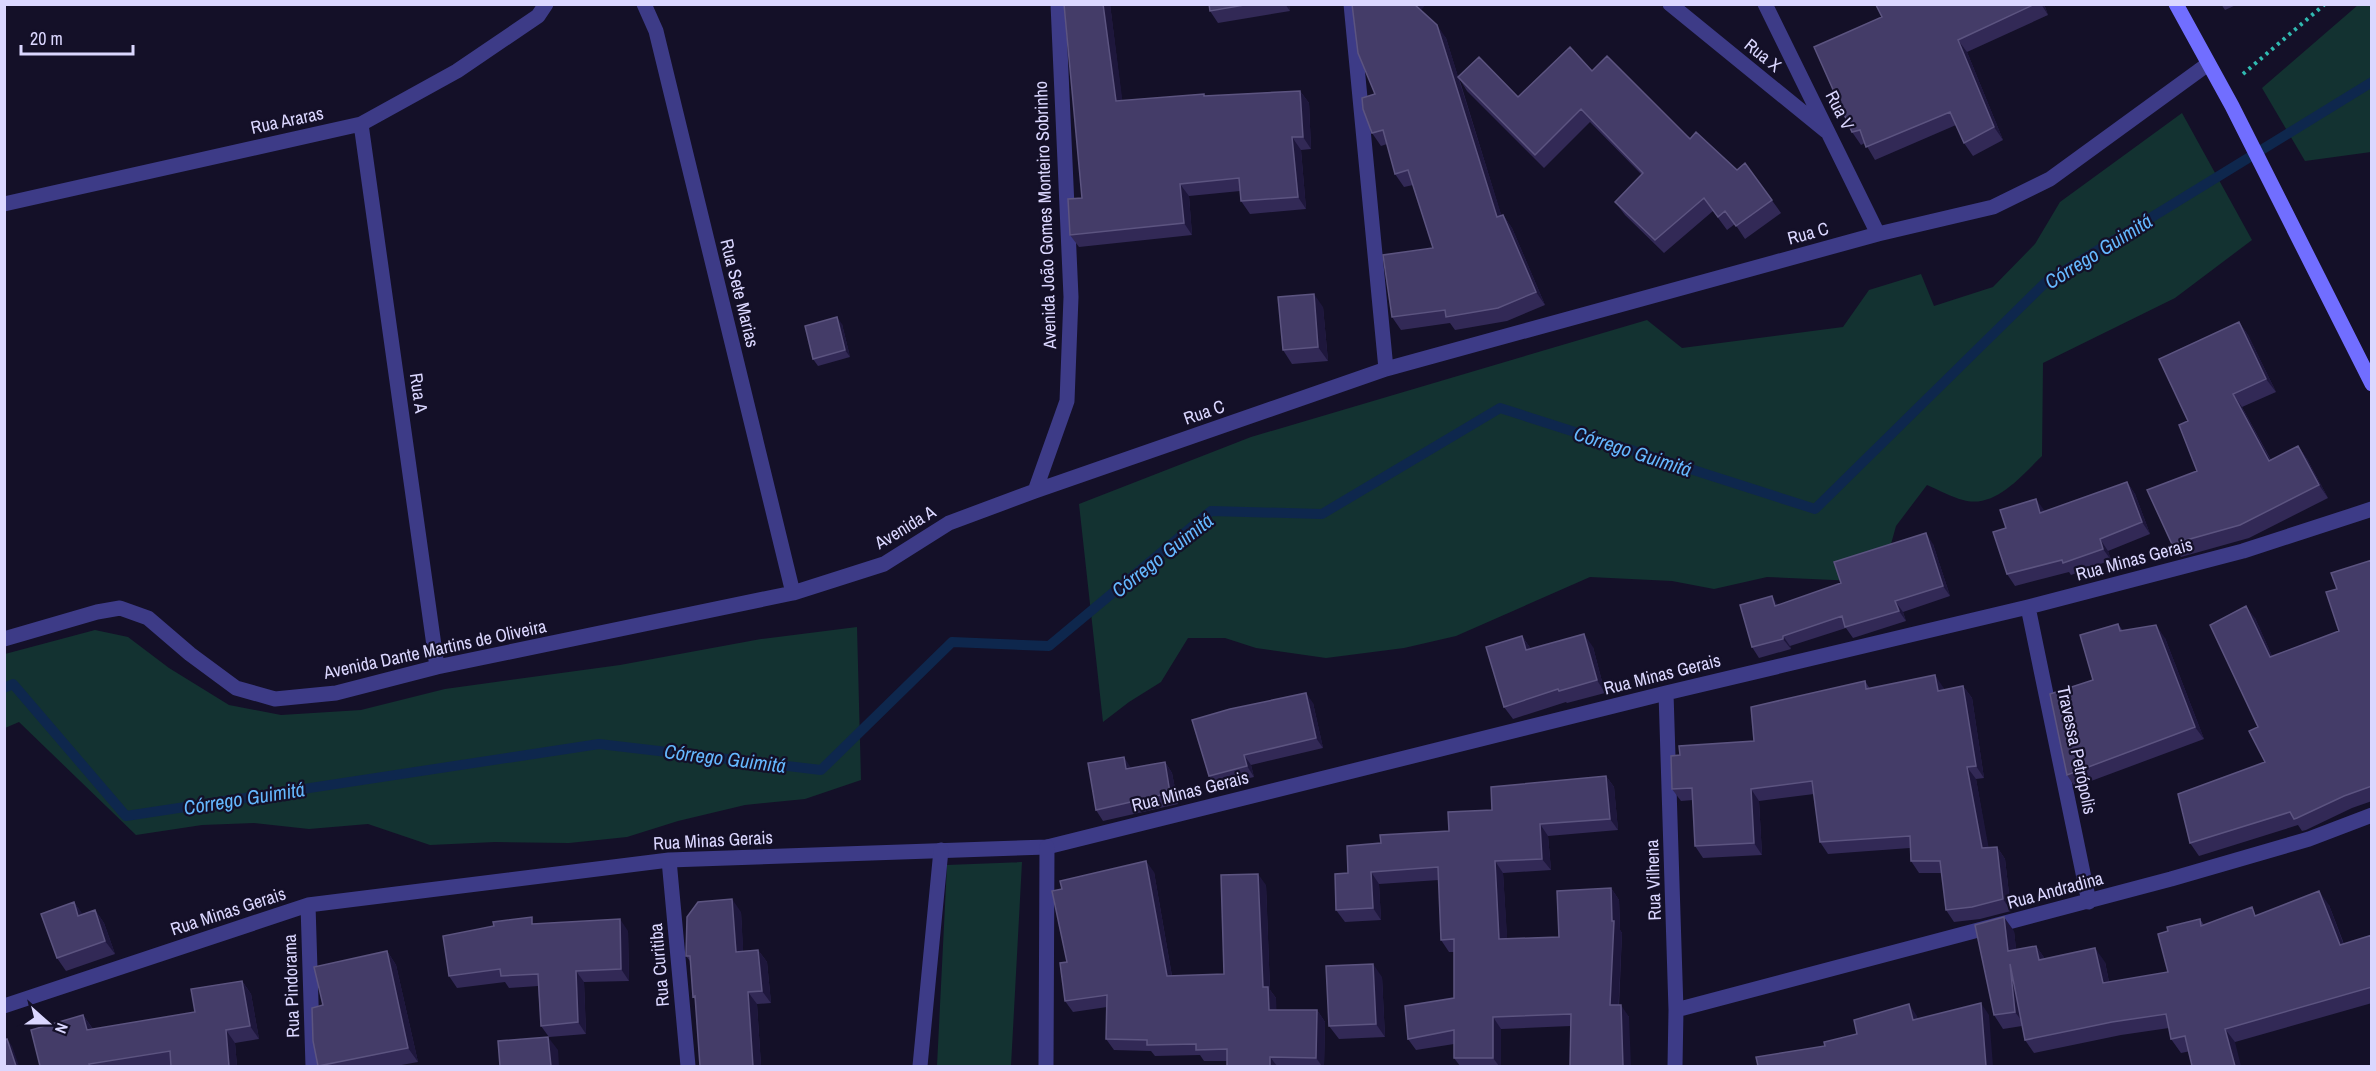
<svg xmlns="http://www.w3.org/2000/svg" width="2376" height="1071" font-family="'Archivo Narrow',sans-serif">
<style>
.green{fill:#133231}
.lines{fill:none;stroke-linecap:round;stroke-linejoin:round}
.stream{stroke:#0e274d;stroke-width:10}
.path{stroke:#30bab1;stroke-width:4;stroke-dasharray:3 4.5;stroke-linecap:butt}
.minor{stroke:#3d3b87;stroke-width:15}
.tertiary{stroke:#3d3b87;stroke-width:15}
.secondary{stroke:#716eff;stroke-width:15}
.wall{fill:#322956}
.shaded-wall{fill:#1e173c}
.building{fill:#443c68;stroke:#5c5480;stroke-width:1.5}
.labels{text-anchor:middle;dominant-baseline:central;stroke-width:4.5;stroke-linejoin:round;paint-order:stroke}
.street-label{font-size:18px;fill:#dbd7ff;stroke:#141028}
.water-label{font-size:20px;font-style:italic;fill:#65b8ff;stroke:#141028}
</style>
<rect width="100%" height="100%" fill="#141028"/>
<path class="green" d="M2358,5H2371V152L2305,161L2262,88Z
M2182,113L2252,240L2175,298L2043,363L2042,456C2021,476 1995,509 1963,500C1951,497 1939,490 1927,485L1896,526L1888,555L1856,581L1767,577L1714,589L1672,581L1590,577L1456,636L1404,648L1326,658L1256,648L1225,638H1188L1161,682L1129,702L1103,722L1079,504L1251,437L1647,320L1682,348L1843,327L1869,290L1921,274L1934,306L1993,287L2035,244L2060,202Z
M857,627L861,780L805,799L745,805L678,821L627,837L569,843L495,842L430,845L368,824L309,829L254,823L202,825L136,835L19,722L5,728V654L95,630L128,637L169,668L229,705L281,715L361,710L445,689L620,665L761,639Z
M1022,862L1011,1066H937L947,865Z"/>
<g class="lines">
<path class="stream" d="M4,688L13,684L126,816L599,744L821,770L952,642L1049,646L1211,511L1322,514L1500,408L1815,509L2046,282L2372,82"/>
<path class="path" d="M2243,74L2325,4"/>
<path class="minor" d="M644,4L656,31L793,593
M1351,4L1386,369
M1670,4L1826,131
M1765,4L1878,234
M361,124L437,667
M4,204L361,124L457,71L538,16L546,4
M1035,491L1067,401L1071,297L1058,4
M2028,607L2089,902
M4,639L97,612L120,608L148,618L190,654L236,688L275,699L336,693L437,667L793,593L884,564L949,523L1035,491L1386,369L1878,234L1993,207L2050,179L2208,64
M1666,693L1676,1010L1675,1066
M669,860L688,1066
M308,905L313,1066
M4,1006L308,905L669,860L1047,847L1666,693L2028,607L2243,551L2372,509
M1676,1010L2171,879L2309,839L2372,815"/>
<path class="tertiary" d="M920,1066L941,850
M1046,1066L1047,847"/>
<path class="secondary" d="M2176,4L2232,106L2372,384"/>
</g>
<path class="wall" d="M1064,4H1110L1122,101L1300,91L1309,103L1311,149L1301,150L1306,209L1250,214L1241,201L1240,191L1189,196L1192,235L1079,247L1070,235L1082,198Z
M1209,4H1289L1290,11L1218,23L1210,11Z
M1876,4H2044L2048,15L1967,52L2003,140L1973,156L1964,143L1956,125L1875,160L1865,143L1861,145L1852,132L1882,17Z
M2221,4H2238L2225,10Z
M1421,11L1446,38L1458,77L1518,97L1592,71L1737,170L1745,163L1781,213L1745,239L1735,224L1727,230L1713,211L1664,253L1625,215L1615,202L1642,175L1590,122L1544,168L1467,91L1459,78L1501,215H1503L1512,228L1545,305L1507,321L1455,330L1450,323L1401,330L1392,317L1433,248L1413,185L1404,187L1395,174L1387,144L1381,146L1372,133L1375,94Z
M1323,307L1328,361L1292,364L1283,350Z
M2239,322L2248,335L2276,392L2242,407L2271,460L2298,446L2307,459L2328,498L2249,538L2181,557L2172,544L2197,471L2188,421Z
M842,324L850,357L818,366L813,359Z
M2127,482L2135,494L2150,534L2108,551L2111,560L2071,575L2069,572L2015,586L2007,574L2006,528L2044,510L2045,512Z
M1933,544L1950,596L1903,612L1906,621L1853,638L1846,628L1790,646L1791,649L1759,658L1752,647L1778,605L1841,583Z
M2372,560V801L2352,808L2306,830L2302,831L2298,825L2199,856L2190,843L2265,762L2258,727L2255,618L2272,656L2339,631Z
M2118,624L2123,631L2165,638L2204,739L2075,787L2067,775L2093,680Z
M1522,636L1531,649L1593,647L1605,693L1567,703L1566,702L1513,719L1504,707Z
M1865,681L1870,689L1943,687L1944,690L1963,686L1972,698L1984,778L1976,779L1988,848L1997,847L2005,859L2011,911L1980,919L1954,922L1946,910L1942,873H1919L1911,861L1910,848L1828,854L1820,842L1814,794L1759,801L1762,855L1703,858L1695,846L1693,800L1681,801L1672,789L1680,755L1754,741Z
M1313,703L1323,748L1251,765L1254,777L1216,786L1209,776Z
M1165,762L1172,773L1178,804L1103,821L1096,810L1131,768Z
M1606,776L1614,787L1618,830L1548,836L1551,870L1503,873L1507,939L1559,937L1611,888L1619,900L1620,930L1622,933L1619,1005L1629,1017L1571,1026L1501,1029V1066H1460L1454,1058V1044L1416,1050L1408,1039L1454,998V952H1449L1441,940L1439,880L1379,884L1381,920L1345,922L1336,910L1348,873L1381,843L1449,831L1492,810Z
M1154,872L1172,976L1224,974L1266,885L1270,990L1276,998V1010H1317L1325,1022L1324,1066H1227V1061H1204L1200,1055L1155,1056L1151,1051L1114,1050L1106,1039L1107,1007L1073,1012L1065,1001L1067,962L1062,889Z
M74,902L82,914L95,910L104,923L115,954L66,971L57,958Z
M2329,905L2344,944L2372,935V1003L2235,1042L2181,1053L2171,1039L2169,1028L2121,1035L2034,1053L2025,1040L2022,1026L2003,1029L1994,1015L2014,931L2016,950L2036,946L2045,959L2105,962L2109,982L2168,972V931L2200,919L2204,925L2257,915Z
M741,912L743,951L758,950L767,962L771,1003L757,1004L761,1066H700L695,999L693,997L690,961L686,956Z
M537,924L628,931L629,981L584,982L586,1034L549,1037L541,1026L538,986L509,988L505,982L457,988L449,976Z
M387,951L396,965L418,1062L396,1066H318L323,1005Z
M1382,977L1385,1037L1339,1039L1329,1026Z
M242,981L251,994L259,1039L235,1043L237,1066H171V1065L164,1066H40L83,1015L93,1029L195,1012Z"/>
<path class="shaded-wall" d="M1103,4H1110L1124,113L1116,101Z
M1285,4H1289L1290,11Z
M1413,4H1426L1419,13Z
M2041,4H2044L2048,15Z
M1437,25L1446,38L1506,230L1497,217Z
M1958,40L1967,52L2003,140L1994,127Z
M1300,91L1309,103L1311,149L1303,137Z
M1292,137L1301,150L1306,209L1298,197Z
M1180,184L1189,196L1192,235L1184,223Z
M1503,215L1512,228L1545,305L1536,292Z
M1314,294L1323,307L1328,361L1318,347Z
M837,317L842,324L850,357L845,350Z
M2239,322L2248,335L2276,392L2266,379Z
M2233,394L2242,407L2278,474L2269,461Z
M2298,446L2307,459L2328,498L2319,485Z
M2127,482L2135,494L2150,534L2142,522Z
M2036,499L2044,510L2048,525L2040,513Z
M1926,533L1933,544L1950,596L1943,586Z
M2100,539L2108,551L2111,560L2103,549Z
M1772,596L1779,607L1775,606Z
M1895,601L1903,612L1906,621L1899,611Z
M2246,606L2255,618L2278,669L2270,657Z
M2156,625L2165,638L2204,739L2195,727Z
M1584,634L1593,647L1605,693L1597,680Z
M1522,636L1531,649L1526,650Z
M1783,636L1790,646L1791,649L1783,639Z
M1935,675L1943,687L1947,703L1938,691Z
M1963,686L1972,698L1984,778L1976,766Z
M1306,693L1313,703L1323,748L1316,738Z
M1244,755L1251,765L1254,777L1247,766Z
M1124,757L1131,768L1126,769Z
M1165,762L1172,773L1178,804L1170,793Z
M1967,767L1976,779L1991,860L1982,848Z
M1606,776L1614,787L1618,830L1610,819Z
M1751,789L1759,801L1762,855L1754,843Z
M1540,824L1548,836L1551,870L1542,859Z
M1997,847L2005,859L2011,911L2003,899Z
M1146,861L1154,872L1174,988L1167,976Z
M1495,861L1503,873L1508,951L1499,939Z
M1371,872L1379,884L1381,920L1373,908Z
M1258,874L1266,885L1270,990L1276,998L1277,1022L1269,1010L1263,987Z
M1611,888L1619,900L1620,930L1622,933L1618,1016L1610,1005L1612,921Z
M2319,891L2329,905L2349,959L2340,945Z
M732,899L741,912L744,965L736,952Z
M74,902L84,916H78Z
M95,910L104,923L115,954L105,941Z
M2004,917L2014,931L2018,965L2008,951Z
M620,919L628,931L629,981L621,969Z
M2036,946L2045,959L2039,960Z
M2095,948L2105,962L2112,997L2103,983Z
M758,950L767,962L771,1003L762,991Z
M387,951L396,965L418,1062L408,1048Z
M1373,964L1382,977L1385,1037L1376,1024Z
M2010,964L2025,1025L2015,1012Z
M576,971L584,982L586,1034L578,1022Z
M242,981L251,994L259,1039L250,1026Z
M748,992L757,1004L761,1066H753Z
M1981,1003L1989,1015L1993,1066H1986Z
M1909,1004L1917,1016L1921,1032L1913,1020Z
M1621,1005L1629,1017L1631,1066H1623Z
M1317,1010L1325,1022L1324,1066H1322L1316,1058Z
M83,1015L92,1028L96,1043L87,1030Z
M1493,1017L1501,1029V1066H1499L1493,1058Z
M2225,1029L2235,1042L2241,1066H2235Z
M226,1030L235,1043L237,1066H229Z
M548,1037L558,1050L559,1066H551Z
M7,1039L12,1046L19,1066H16Z
M1270,1057L1277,1066H1270Z"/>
<path class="building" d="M1064,4H1103L1116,101L1204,94V96L1300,91L1303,137H1292L1298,197L1241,201L1239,178L1180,184L1184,223L1070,235L1068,199L1082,198Z
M1209,4H1250L1210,11Z
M1352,4H1414L1437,25L1497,217L1503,215L1536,292L1498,308L1446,317L1445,310L1392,317L1383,255L1433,248L1408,170L1395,174L1383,130L1372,133L1363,109L1362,98L1375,94L1358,53Z
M2035,4L1958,40L1994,127L1964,143L1950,112L1866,147L1860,130L1852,132L1814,47L1882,17L1876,5V4Z
M1570,47L1592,71L1607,56L1690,139L1696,132L1737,170L1745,163L1772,200L1736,226L1725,211L1718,217L1704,198L1655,240L1615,202L1643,173L1581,109L1535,155L1458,77L1479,57L1518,97Z
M1314,294L1318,347L1283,350L1278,297Z
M837,317L845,350L813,359L805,326Z
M2239,322L2266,379L2233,394L2269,461L2298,446L2319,485L2240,525L2172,544L2147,490L2197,471L2179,425L2188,421L2159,359Z
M2127,482L2142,522L2100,539L2103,549L2063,563L2062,560L2007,574L1993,532L2006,528L2000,510L2036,499L2040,513Z
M1926,533L1943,586L1895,601L1899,611L1845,627L1842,616L1783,636V639L1752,647L1740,605L1772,596L1775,606L1841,583L1834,562Z
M2372,560V786L2344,796L2297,818L2294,819L2290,812L2190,843L2178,794L2265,762L2249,731L2258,727L2210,625L2246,606L2270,657L2339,631L2326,592L2337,589L2331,573Z
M2118,624L2120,631L2156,625L2195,727L2067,775L2050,694L2093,680L2080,635Z
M1584,634L1597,680L1559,691L1558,689L1504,707L1486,647L1522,636L1526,650Z
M1935,675L1938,691L1963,686L1976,766L1967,767L1982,848L1997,847L2003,899L1972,907L1946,910L1940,861H1911L1910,836L1820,842L1812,781L1751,789L1754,843L1695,846L1692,788L1672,789L1671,756L1680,755L1679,746L1754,741L1751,707L1865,681L1866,689Z
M1306,693L1316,738L1244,755L1247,766L1209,776L1192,720L1230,709Z
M1124,757L1126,769L1165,762L1170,793L1096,810L1088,763Z
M1606,776L1610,819L1540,824L1542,859L1495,861L1499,939L1559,937L1557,891L1611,888L1612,921H1614L1610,1005H1621L1623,1066H1570L1571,1014L1493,1017V1058H1454V1030L1408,1039L1405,1006L1454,998V939L1441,940L1438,867L1371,872L1373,908L1336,910L1335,874L1348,873L1347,846L1381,843L1380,835L1449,831L1448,812L1492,810L1491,787Z
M1146,861L1167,976L1224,974L1221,875L1258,874L1263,987H1268L1269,1010H1317L1316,1058L1270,1057V1066H1227V1049L1196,1050V1044L1147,1045V1040L1106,1039L1107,995L1065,1001L1060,963L1067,962L1052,891L1062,889L1060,881Z
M2319,891L2340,945L2372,935V987L2225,1029L2235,1066H2192L2185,1036L2171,1039L2166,1014L2112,1022L2025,1040L2010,964L2015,1012L1994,1015L1975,925L2004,917L2008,951L2036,946L2039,960L2095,948L2103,983L2168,972L2158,934L2168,931L2167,927L2200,919L2201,926L2252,907L2255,916Z
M732,899L736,952L758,950L762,991L748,992L753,1066H700L695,996L693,997L690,956H686L687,917L698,902Z
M74,902L78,916L95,910L105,941L57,958L41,914Z
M532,917V924L620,919L621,969L576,971L578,1022L541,1026L538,974L501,976L500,969L449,976L443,936L494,926L493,922Z
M387,951L408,1048L318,1066L313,1041L312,1008L323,1005L314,967Z
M1373,964L1376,1024L1329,1026L1326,966Z
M242,981L250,1026L226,1030L229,1066H171L170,1051L89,1064L90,1066H40L31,1030L83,1015L87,1030L195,1012L191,989Z
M1981,1003L1986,1066H1758L1756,1057L1825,1046L1824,1042L1857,1034L1854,1020L1909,1004L1913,1020Z
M548,1037L551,1066H500L498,1041Z
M7,1039L16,1066H4V1040Z"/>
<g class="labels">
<g class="street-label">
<text transform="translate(1763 55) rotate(39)">Rua X</text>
<text transform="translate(1840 110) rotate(63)">Rua V</text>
<text transform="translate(287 120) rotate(-12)">Rua Araras</text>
<text transform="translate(1045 215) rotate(-92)">Avenida João Gomes Monteiro Sobrinho</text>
<text transform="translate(1808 233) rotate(-15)">Rua C</text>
<text transform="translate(740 293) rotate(76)">Rua Sete Marias</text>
<text transform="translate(419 393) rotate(82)">Rua A</text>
<text transform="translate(1204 412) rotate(-19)">Rua C</text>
<text transform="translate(905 527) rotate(-31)">Avenida A</text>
<text transform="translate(2134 559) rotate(-15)">Rua Minas Gerais</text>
<text transform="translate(435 649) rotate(-12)">Avenida Dante Martins de Oliveira</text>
<text transform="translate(1662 674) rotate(-14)">Rua Minas Gerais</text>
<text transform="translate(2077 750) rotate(78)">Travessa Petrópolis</text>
<text transform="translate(1190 791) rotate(-14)">Rua Minas Gerais</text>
<text transform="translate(713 840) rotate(-3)">Rua Minas Gerais</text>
<text transform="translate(1653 880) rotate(-92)">Rua Vilhena</text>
<text transform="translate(2055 890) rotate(-15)">Rua Andradina</text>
<text transform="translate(228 911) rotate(-18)">Rua Minas Gerais</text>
<text transform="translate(659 965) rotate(-95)">Rua Curitiba</text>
<text transform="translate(291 986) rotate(-92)">Rua Pindorama</text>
</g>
<g class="water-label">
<text transform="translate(2098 251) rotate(-32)">Córrego Guimitá</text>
<text transform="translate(1633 451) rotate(18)">Córrego Guimitá</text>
<text transform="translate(1162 555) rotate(-38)">Córrego Guimitá</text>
<text transform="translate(725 758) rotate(7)">Córrego Guimitá</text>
<text transform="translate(244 798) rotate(-9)">Córrego Guimitá</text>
</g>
</g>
<rect width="2376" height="1071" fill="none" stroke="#dbd7ff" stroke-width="12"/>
<g transform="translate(48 1023) rotate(111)" stroke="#141028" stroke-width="4.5" paint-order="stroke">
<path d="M0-4.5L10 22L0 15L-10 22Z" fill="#dbd7ff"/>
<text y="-9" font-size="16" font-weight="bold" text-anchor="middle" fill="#dbd7ff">N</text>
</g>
<path d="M21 45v9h112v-9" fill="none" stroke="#dbd7ff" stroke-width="3"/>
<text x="30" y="45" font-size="18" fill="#dbd7ff" stroke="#141028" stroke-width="4.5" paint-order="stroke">20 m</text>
</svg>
